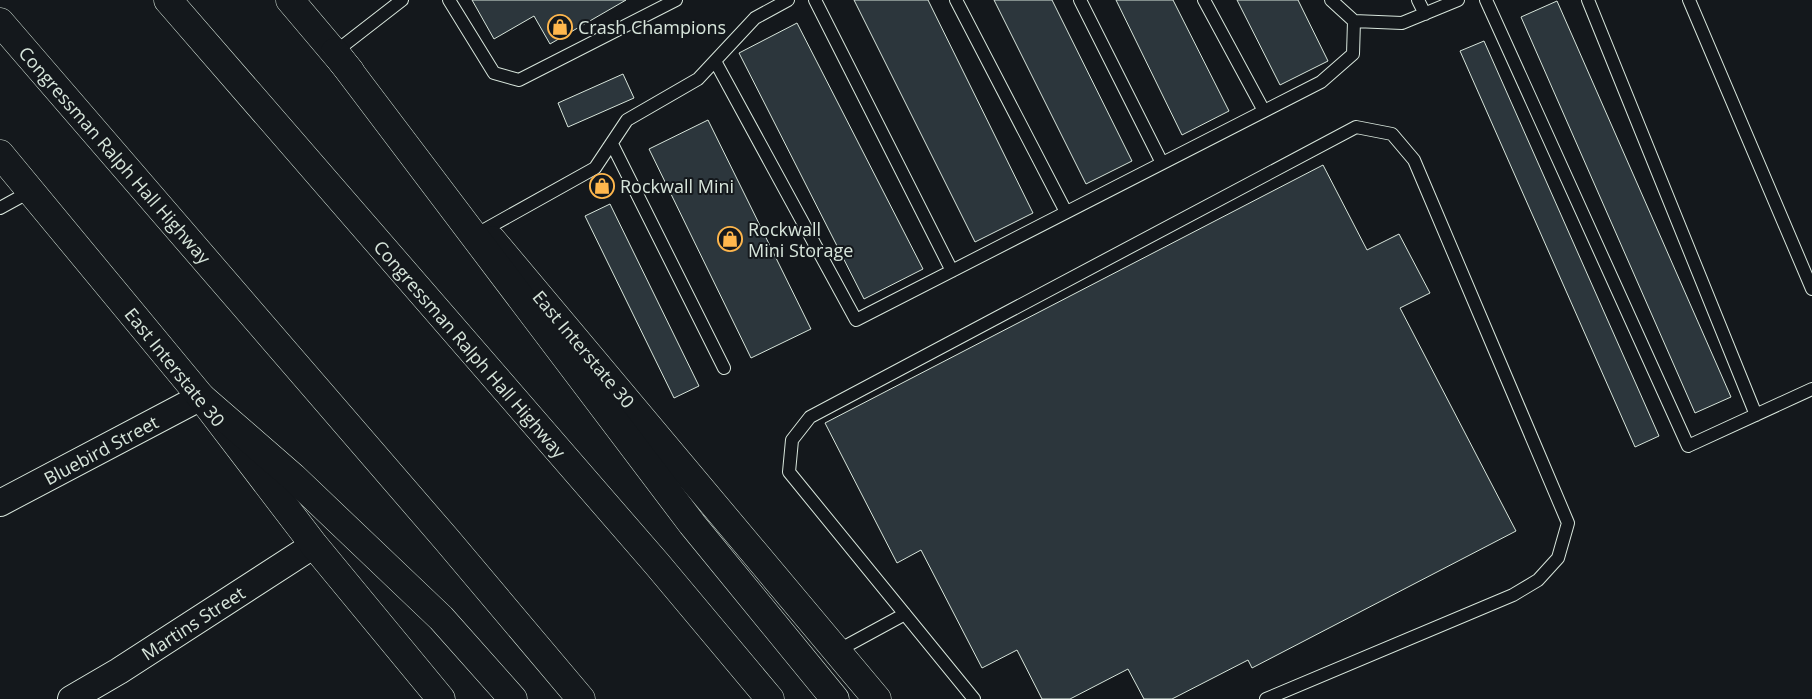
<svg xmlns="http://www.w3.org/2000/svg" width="1812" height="699" font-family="'Open Sans',sans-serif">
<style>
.building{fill:#2c363c;stroke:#d8e6dc}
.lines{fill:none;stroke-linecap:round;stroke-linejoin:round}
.lane-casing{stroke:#d8e6dc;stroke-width:14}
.street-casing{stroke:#d8e6dc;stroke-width:28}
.secondary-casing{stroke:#d8e6dc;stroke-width:29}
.highway-casing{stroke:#d8e6dc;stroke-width:29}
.lane{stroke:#14181c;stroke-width:12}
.street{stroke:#14181c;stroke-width:26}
.secondary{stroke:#14181c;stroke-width:28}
.highway{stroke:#14181c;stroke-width:28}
.labels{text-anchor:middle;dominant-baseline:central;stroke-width:4;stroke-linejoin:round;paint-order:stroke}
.poi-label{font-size:18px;fill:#d8e6dc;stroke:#14181c;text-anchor:start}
.street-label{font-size:18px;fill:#d8e6dc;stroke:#14181c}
</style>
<rect width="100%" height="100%" fill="#14181c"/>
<path class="building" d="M472,0H626L550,44L534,16L494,39Z
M854,0H928L1033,213L975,242Z
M994,0H1052L1132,161L1086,184Z
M1116,0H1173L1229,111L1182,135Z
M1237,0H1298L1328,61L1280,85Z
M1557,1L1731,397L1695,413L1521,17Z
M797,23L923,269L864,299L739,53Z
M1484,41L1659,436L1635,447L1460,51Z
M623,74L634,98L568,127L558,103Z
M708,120L811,329L751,358L649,149Z
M1323,165L1367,250L1399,234L1430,293L1400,308L1516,531L1252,668L1248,660L1172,699H1144L1128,669L1070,699H1042L1017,650L982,668L921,550L897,563L825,423Z
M610,204L699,386L674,398L585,216Z"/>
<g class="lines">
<defs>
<path id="lane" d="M449,0L494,73L519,80L676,0
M815,0L952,271
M956,0L1066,212
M1080,0L1162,163
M1204,0L1264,111
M1331,0L1354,21L1402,23L1458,0
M1418,0L1425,14
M1486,0L1688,446L1812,389
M1588,0L1756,415
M1689,0L1812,289
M335,52L402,0
M715,61L856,320L1321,82L1353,54L1354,21
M612,144L724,368
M0,208L31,191
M484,230L595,168L627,120L698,79L755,18L788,0
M837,651L905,614
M974,699L789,472L792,440L810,417L1356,127L1392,134L1414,160L1568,523L1558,558L1538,580L1513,595L1266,699"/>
<path id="street" d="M0,503L201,397
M71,699L119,671L314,545"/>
<path id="secondary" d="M290,0L350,71
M0,154L201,397L314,545L441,699
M492,240L877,699"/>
<path id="highway" d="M168,0L657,564L770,699
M0,22L447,540L581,699
M335,52L692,524L835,699
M201,397L293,477L441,618L513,699"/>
</defs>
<use href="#lane" class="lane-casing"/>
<use href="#street" class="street-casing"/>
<use href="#secondary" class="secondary-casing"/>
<use href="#highway" class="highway-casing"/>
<use href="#lane" class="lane"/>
<use href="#street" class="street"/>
<use href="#secondary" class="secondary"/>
<use href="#highway" class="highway"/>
</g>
<defs>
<symbol id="shop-ring" viewBox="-11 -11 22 22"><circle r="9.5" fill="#14181c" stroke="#ffb74d" stroke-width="1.5"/><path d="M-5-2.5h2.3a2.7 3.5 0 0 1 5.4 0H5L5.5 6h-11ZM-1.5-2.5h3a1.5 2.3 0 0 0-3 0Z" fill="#ffb74d"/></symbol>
</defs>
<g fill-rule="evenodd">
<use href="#shop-ring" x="546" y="13" width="28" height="28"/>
<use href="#shop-ring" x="588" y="172" width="28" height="28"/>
<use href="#shop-ring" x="716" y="225" width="28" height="28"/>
</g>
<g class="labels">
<g class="poi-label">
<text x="578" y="27">Crash Champions</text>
<text x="620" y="186">Rockwall Mini</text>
<text x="748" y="229">Rockwall<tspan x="748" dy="21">Mini Storage</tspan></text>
</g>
<g class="street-label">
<text transform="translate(115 155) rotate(49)">Congressman Ralph Hall Highway</text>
<text transform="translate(470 349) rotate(49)">Congressman Ralph Hall Highway</text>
<text transform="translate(584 349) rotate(50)">East Interstate 30</text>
<text transform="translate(175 367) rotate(51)">East Interstate 30</text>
<text transform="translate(101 450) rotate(-28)">Bluebird Street</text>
<text transform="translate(193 623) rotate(-33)">Martins Street</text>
</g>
</g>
</svg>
